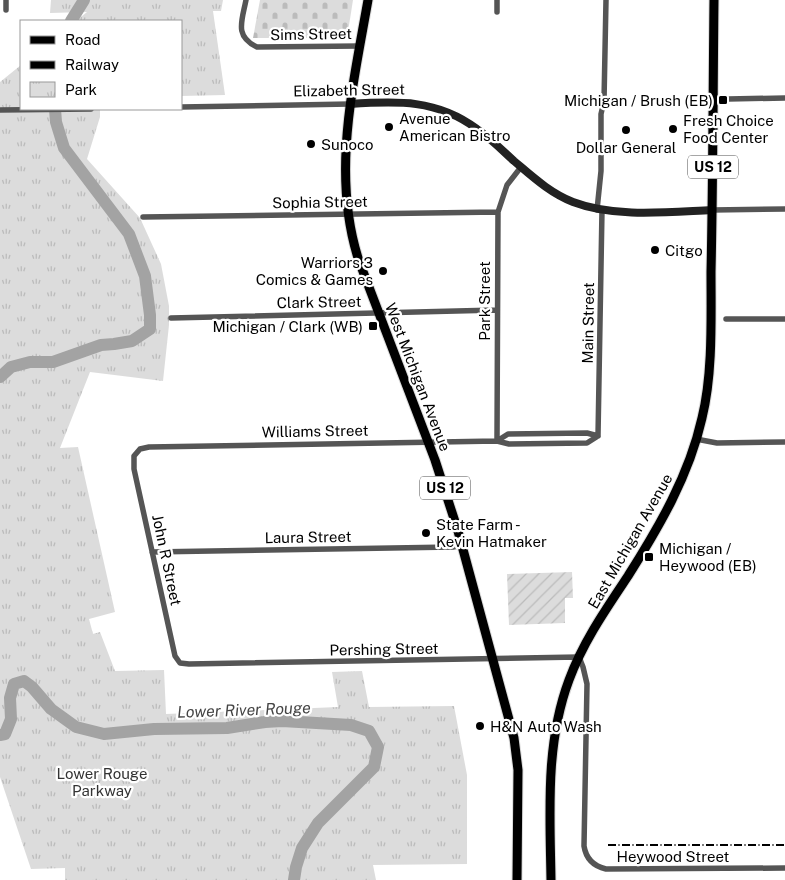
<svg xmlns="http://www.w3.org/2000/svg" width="785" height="880" font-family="'Public Sans',sans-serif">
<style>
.cemetery{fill:url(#cemetery-stones)}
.park{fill:url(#park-tufts)}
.garden{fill:url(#garden-furrows)}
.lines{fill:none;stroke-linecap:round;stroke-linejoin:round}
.river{stroke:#a3a3a3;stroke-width:12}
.primary-casing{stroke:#dbdbdb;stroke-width:11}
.street{stroke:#555;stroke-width:5.5}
.secondary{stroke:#222;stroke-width:8}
.primary{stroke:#000;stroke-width:9}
.rail{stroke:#000;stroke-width:2;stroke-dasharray:8 2.5 1 2.5;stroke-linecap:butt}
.poi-dot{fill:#000;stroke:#fff;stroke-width:2}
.labels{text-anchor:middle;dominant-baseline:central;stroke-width:4.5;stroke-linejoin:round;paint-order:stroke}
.shield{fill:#fff;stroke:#4c4c4c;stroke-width:1}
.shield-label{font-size:14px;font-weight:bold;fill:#000}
.street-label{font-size:15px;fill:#000;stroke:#fff}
.poi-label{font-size:15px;fill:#000;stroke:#fff;text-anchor:start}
.park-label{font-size:15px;fill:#333;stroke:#fff}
.water-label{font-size:16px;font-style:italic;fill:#444;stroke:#fff}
</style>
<defs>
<pattern id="cemetery-stones" width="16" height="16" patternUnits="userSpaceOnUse" patternTransform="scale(1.25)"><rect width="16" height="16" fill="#dcdcdc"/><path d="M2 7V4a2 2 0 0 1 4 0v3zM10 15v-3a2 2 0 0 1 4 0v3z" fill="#bbb"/></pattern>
<pattern id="park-tufts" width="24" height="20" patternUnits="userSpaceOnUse" patternTransform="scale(1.25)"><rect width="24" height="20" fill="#dcdcdc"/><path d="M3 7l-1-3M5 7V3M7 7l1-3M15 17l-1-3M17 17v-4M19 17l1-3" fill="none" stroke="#bbb"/></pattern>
<pattern id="garden-furrows" width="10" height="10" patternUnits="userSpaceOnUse" patternTransform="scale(1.25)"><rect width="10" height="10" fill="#dcdcdc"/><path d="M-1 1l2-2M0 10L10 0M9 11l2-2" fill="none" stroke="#bbb"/></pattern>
</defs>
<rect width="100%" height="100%" fill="#fff"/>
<path class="cemetery" d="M260,0H353L347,38H253Z"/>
<path class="park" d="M51,0H223L221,11H213L225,95L181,96V21H76L87,12L50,13Z
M21,65V109H100V117L87,159L140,218L161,264L169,306V325L163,381L90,372L60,448L78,447L115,612L89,619L93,634L100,632L115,671L164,670L166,714L338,707L332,672L362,671L369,707L454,706L467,775V864L373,865L376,880H65V868L31,869L0,777V82Z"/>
<path class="garden" d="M572,572L573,598H565V623L509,625L507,574Z"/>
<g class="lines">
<path class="river" d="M71,21L84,0
M0,377L11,367L30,362H53L101,345L114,344L132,341L150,329V315L145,276L129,234L64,148L56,122L55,109
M0,735L5,734L11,719L10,698L14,684L24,681L32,687L51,709L76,727L104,734L154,729L227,728L265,722L282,721L351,725L369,731L378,747L374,767L318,823L302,848L296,867L294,880"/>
<defs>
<path id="primary" d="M368,0C353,86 331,176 359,261L435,460L458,531L514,738L518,770L517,880
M551,880C550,813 545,744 569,680C583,642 606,609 628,576C659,527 689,476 702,418C713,374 711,318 711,272C713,181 713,91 714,0"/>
</defs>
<use href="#primary" class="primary-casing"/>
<path class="street" d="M246,0C242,21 234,36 257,47L360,46
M497,0V12
M6,10V0
M728,99L785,98
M181,107L350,104
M0,110L91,109
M597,210L601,171V114L604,101L606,0
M712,210L785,209
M143,217L498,212
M171,318L497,310
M726,319H785
M598,436L587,443L509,444L497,441L149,447L140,449L134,456V469L175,656L180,663L189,664L579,657L583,667L587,684L584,846C586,859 593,866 606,869L785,868
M598,436L602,210
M696,439L717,443L785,442
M497,441L498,212L507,185L521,167
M497,441L508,434L587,433L598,436
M152,552L453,547L463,545"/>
<path class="secondary" d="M350,104C397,101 437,99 477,129C490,138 502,150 514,161C533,177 550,193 573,202C615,218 668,212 712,210"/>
<use href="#primary" class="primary"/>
<path class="rail" d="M608,845H785"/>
</g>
<g class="poi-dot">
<rect x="718" y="95" width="10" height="10" rx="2.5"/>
<circle cx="389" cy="127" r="5"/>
<circle cx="673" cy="129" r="5"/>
<circle cx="626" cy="130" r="5"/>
<circle cx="311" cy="144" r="5"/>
<circle cx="655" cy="250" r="5"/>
<circle cx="383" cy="271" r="5"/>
<rect x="368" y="321" width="10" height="10" rx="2.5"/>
<circle cx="426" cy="533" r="5"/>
<rect x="644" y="552" width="10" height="10" rx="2.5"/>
<circle cx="480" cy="726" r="5"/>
</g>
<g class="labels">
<g class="shield">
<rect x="688" y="155.5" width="50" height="23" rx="4"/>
<rect x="420" y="476.5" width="50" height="23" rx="4"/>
</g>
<g class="shield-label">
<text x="713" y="167">US 12</text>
<text x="445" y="488">US 12</text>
</g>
<g class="street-label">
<text transform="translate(311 34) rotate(-1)">Sims Street</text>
<text transform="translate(349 90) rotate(-1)">Elizabeth Street</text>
<text transform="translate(320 202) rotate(-1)">Sophia Street</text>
<text transform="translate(484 301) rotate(-90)">Park Street</text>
<text transform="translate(319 302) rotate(-1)">Clark Street</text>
<text transform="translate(588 323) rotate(-89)">Main Street</text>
<text transform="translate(418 377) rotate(69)">West Michigan Avenue</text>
<text transform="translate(315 431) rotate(-1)">Williams Street</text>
<text transform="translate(308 537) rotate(-1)">Laura Street</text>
<text transform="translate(630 541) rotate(-60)">East Michigan Avenue</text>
<text transform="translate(167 560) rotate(78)">John R Street</text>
<text transform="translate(384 649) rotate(-1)">Pershing Street</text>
<text x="673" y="856">Heywood Street</text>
</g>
<g class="poi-label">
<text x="713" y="100" text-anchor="end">Michigan / Brush (EB)</text>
<text x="399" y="118">Avenue<tspan x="399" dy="17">American Bistro</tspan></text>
<text x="683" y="120">Fresh Choice<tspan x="683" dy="17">Food Center</tspan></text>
<text x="321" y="144">Sunoco</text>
<text x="626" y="147" text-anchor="middle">Dollar General</text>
<text x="665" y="250">Citgo</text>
<text x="373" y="262" text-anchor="end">Warriors 3<tspan x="373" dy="17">Comics &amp; Games</tspan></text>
<text x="363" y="326" text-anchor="end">Michigan / Clark (WB)</text>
<text x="436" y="524">State Farm -<tspan x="436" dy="17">Kevin Hatmaker</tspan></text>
<text x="659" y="548">Michigan /<tspan x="659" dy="17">Heywood (EB)</tspan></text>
<text x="490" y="726">H&amp;N Auto Wash</text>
</g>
<g class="park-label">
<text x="102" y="773">Lower Rouge<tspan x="102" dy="17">Parkway</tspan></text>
</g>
<g class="water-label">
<text transform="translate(244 710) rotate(-2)">Lower River Rouge</text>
</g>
</g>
<rect x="20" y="20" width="162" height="90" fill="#ffffff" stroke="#999999"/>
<rect x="30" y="36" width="25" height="8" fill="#000000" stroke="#999999"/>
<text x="65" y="45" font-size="15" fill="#000000">Road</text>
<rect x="30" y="61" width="25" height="8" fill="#000000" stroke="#999999"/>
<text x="65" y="70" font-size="15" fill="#000000">Railway</text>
<rect x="30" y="82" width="25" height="15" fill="url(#park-tufts)" stroke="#999999"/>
<text x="65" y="95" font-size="15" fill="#000000">Park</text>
</svg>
